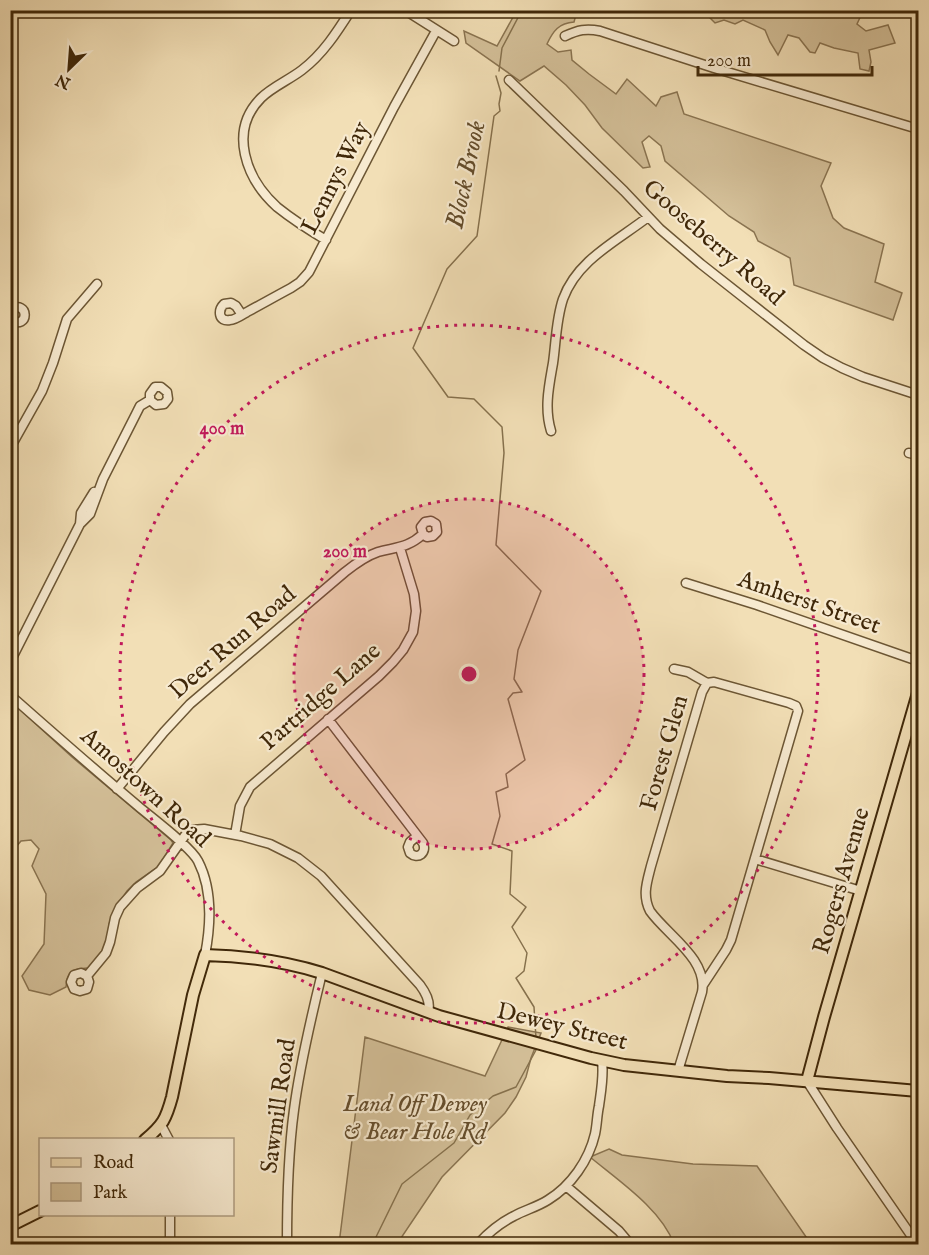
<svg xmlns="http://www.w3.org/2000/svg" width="929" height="1255" font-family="'IM FELL English',serif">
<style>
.green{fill:#d4c099;stroke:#8a7451;stroke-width:1.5}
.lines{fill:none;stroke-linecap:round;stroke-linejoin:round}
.stream{stroke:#86714d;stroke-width:1.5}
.minor-casing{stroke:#6c5634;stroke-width:11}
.major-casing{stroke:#402809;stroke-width:14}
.minor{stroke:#f7ead0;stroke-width:8}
.major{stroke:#f2dfb6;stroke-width:10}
.ring{fill:none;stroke:#c2185b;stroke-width:3;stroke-dasharray:3 6}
.labels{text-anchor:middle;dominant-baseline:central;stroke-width:4.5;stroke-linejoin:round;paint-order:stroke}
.street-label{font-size:24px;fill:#402809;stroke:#f7ead0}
.park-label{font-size:24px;font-style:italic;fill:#654e2d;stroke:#f7ead0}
.water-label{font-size:26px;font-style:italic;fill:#634c2b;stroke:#f7ead0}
.centre{fill:#c2185b;stroke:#f7ead0;stroke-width:3}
.ring-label{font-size:18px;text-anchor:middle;font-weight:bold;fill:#c2185b;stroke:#f7ead0;stroke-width:4.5;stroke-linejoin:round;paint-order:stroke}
</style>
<rect width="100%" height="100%" fill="#f2dfb6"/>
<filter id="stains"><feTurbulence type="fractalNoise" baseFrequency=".00333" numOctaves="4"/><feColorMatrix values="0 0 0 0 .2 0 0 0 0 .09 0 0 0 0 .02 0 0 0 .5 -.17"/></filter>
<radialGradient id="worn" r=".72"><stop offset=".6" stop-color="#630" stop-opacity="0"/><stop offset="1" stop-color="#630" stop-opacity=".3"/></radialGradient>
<path class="green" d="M517,10L577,11L574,22C559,23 553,31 547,44L558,52L571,50L572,60L589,74L616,94L627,79L656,106L661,97L677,92L684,114L831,163L821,186L833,218L844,228L884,244L875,282L902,293L893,320L794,285L790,258L758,241L754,232L729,216L665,161L661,146L649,136L642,142L650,167L643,168L602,128L585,105L566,85L544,66L520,81L466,43L464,31L497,46Z
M694,11H863L857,24L866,31L888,25L895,43L869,50L871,62L869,71L860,69L858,53L834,48L820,43L815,53L810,52L799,38L788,35L778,55L770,42L765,30L743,20L735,24L724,20L715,23L707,15Z
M11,704L15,705L72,757L171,840L173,843L159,866L136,882L127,891L117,906L109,924L108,935L102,954L89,968C74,969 67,969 66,987L50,995L29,990L22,976L44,944L46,894L32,866L39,849L31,840L21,841L11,853Z
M508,1027L541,1033L531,1058L526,1077L516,1097L505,1113L442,1177L397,1244H339L365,1037L485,1076Z
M609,1149L622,1155L693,1164L757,1166L811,1244H674C661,1209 619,1181 590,1157Z"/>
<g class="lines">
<path class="stream" d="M499,71L502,48L522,10
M496,76L501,93L499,104L500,111L494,116L477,236L447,269L413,348L448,397L474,399L502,427L504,453L496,545L541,591L518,650L514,679L522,692L513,693L508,699L525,760L506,774L508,787L496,792L500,816L492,844L512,851L510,894L526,907L512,927L527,953L524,971L516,978L534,1007L536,1038
M380,1244L376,1237L402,1184L454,1143L470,1115L493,1096L516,1087L536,1050V1046"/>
<defs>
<path id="minor" d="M405,10L454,41
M565,36C578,30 586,28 600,31L714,68L918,129
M509,80L624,191L660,229L701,264L804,345L823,358L842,368L863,377L918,395
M326,240C309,230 292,219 277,207C246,179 228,131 261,98C272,87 289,80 302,70C323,54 337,32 351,10
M10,310C29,298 30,331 10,320
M242,315L236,306L231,303L224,304C218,310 218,322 230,320C235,320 242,315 247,312C262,304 276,296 291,288L300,282L309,272L394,107L436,31
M551,431C544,408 549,386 553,363C556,342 556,320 563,299C577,260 617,241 648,217
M10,448L42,391L53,363L67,319L97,284
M909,453L918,455
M80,524L81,513L94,492
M686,583L757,605L918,661
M10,662L80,524L90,514L103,479L136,414L140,406L150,400L156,405L164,404L168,399L167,392L161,387H155L150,394V400
M674,669L688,672L707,683
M10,695C53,733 95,770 138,806C152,818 191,847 198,861C213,890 211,924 205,955
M328,719L423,843C427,853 418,860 410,853L408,847L410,842L417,836
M117,789L164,732L190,704L345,572C355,564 366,556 378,552C396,547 408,548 423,534L427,537L433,536L437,532L436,524L431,521L425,522L421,527L423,534
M235,835L240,806L250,787L379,676L393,662L403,650L413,632L416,611L414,594L400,548
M755,859L861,891
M87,976L89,982L87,989L80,991L74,989L71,982L74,975L81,973L87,976L106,953L110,942L115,918L120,907L137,888L160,871L186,834L191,830L204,829L241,836L270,844L298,858L321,876L420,985C426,993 431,1002 428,1012
M678,1071L702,992C708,959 667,935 650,911C642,895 647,882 651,866L702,692L707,683L714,682L789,703L796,706L798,711L731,940L726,950L703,985
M807,1081L837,1128L917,1244
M161,1125L169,1140
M566,1186L619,1231L630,1244
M170,1244V1214
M287,1244C287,1200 288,1154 294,1110C300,1064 311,1018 322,973
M478,1244C489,1232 500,1223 514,1216C525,1210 537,1207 548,1200C571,1186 589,1160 595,1134C597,1125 597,1115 599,1106C601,1091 604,1076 602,1061"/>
<path id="major" d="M807,1081L824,1017L918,693
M145,1140C163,1125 166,1119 172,1097L193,995L205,955C245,956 284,961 322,973L439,1016L591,1058L624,1065L727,1076L769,1078L918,1091
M10,1226L40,1211"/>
</defs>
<use href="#minor" class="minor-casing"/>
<use href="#major" class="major-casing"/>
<use href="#minor" class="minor"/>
<use href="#major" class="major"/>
</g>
<circle cx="469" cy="674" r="175" fill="#c2185b" fill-opacity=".12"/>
<g class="ring">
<circle cx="469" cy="674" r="175"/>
<circle cx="469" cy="674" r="349"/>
</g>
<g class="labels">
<g class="street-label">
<text transform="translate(336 178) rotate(-63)">Lennys Way</text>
<text transform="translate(713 243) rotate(41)">Gooseberry Road</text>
<text transform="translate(809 603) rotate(19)">Amherst Street</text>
<text transform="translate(233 643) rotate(-41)">Deer Run Road</text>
<text transform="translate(321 697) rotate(-41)">Partridge Lane</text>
<text transform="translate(665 753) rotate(-74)">Forest Glen</text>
<text transform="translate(145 788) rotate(42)">Amostown Road</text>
<text transform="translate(842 881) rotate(-74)">Rogers Avenue</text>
<text transform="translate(562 1027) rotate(14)">Dewey Street</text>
<text transform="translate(279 1106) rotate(-82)">Sawmill Road</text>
</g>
<g class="park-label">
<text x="415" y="1104">Land Off Dewey<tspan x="415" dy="28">&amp; Bear Hole Rd</tspan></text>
</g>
<g class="water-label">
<text transform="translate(466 175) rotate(-78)">Block Brook</text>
</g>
</g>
<circle cx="469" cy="674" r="9" class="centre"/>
<g class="ring-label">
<text x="222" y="434">400 m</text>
<text x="345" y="557">200 m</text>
</g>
<rect width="929" height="1255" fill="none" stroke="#f2dfb6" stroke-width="36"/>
<rect x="12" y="12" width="905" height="1231" fill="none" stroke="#402809" stroke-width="3"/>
<rect x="18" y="18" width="893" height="1219" fill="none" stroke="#402809" stroke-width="1.5"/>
<rect x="39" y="1138" width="195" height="78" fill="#f7ead0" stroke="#ae9c80" stroke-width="1.5"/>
<rect x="51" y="1158" width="30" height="9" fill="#f2dfb6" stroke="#ae9c80" stroke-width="1.5"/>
<text x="93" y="1168" font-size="18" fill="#402809">Road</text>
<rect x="51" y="1183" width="30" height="18" fill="#d4c099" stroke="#ae9c80" stroke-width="1.5"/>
<text x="93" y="1198" font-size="18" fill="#402809">Park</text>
<g transform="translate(69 69) rotate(205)" stroke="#f7ead0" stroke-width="4.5" paint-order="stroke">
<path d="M0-4.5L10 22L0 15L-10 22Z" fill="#402809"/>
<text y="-9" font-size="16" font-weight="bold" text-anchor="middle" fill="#402809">N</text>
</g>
<path d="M698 66v9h174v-9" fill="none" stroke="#402809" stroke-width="3"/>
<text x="707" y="66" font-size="18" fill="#402809" stroke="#f7ead0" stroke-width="4.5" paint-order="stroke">200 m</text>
<rect width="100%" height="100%" filter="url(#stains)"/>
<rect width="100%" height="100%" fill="url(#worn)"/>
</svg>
